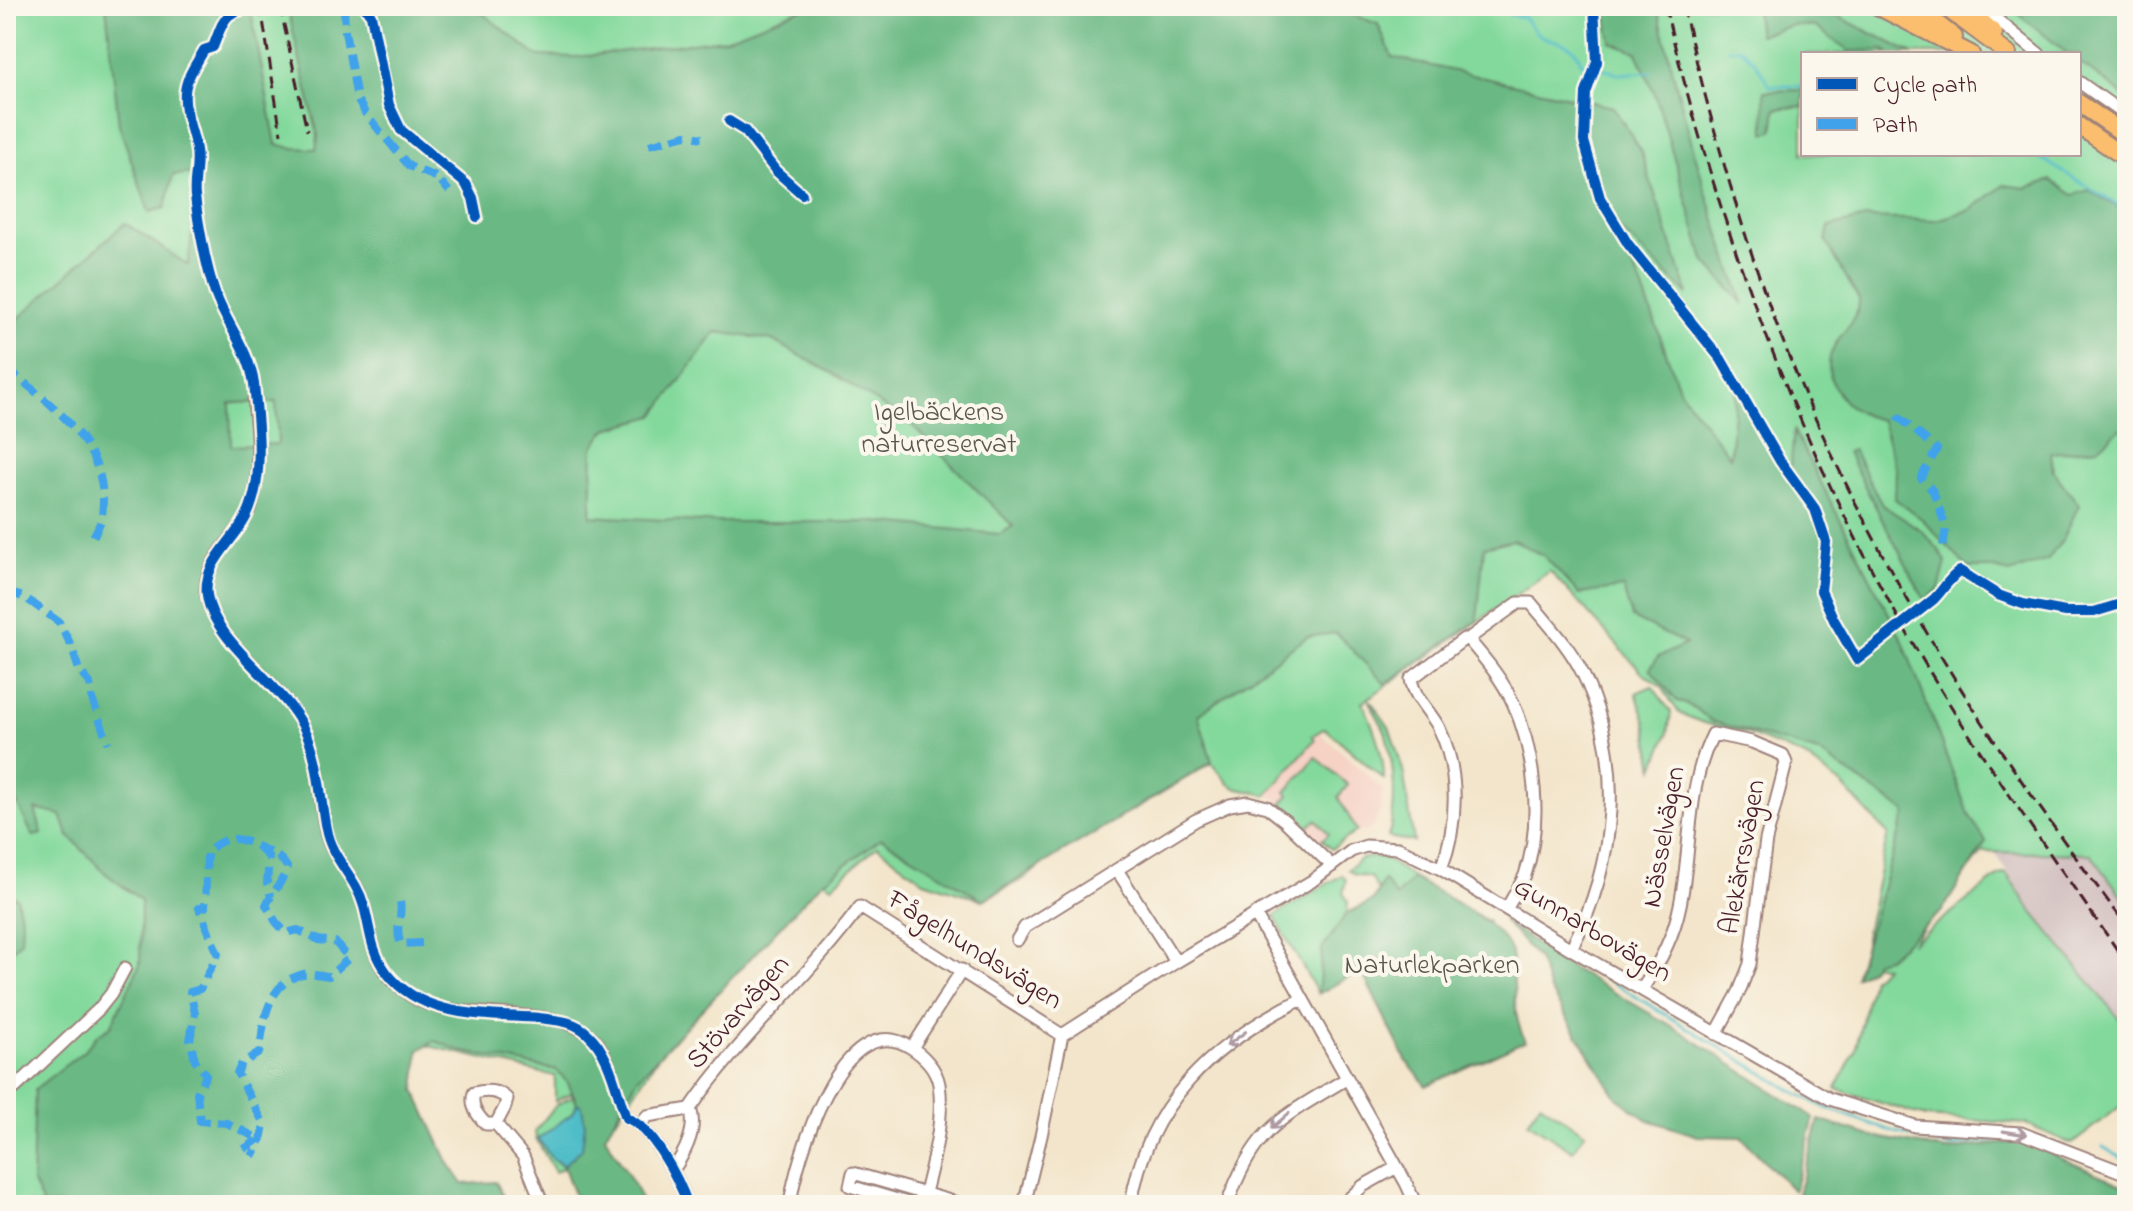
<svg xmlns="http://www.w3.org/2000/svg" width="2133" height="1211" font-family="'Indie Flower',sans-serif">
<style>
.built{fill:#f6d2c5}
.industrial{fill:#d1bfbf}
.green{fill:#83d99c;stroke:#667c64;stroke-width:2;fill-rule:evenodd}
.forest{fill:#6ab984;stroke:#5a6c58;stroke-width:2;fill-rule:evenodd}
.water{fill:#50bdc8;stroke:#4d6e7a;stroke-width:2}
.lines{fill:none;stroke-linecap:round;stroke-linejoin:round}
.stream{stroke:#50bdc8;stroke-width:3}
.minor-casing{stroke:#9e827b;stroke-width:15}
.highway-casing{stroke:#9e827b;stroke-width:20}
.minor{stroke:#fff;stroke-width:11}
.highway{stroke:#fabe6e;stroke-width:16}
.rail{stroke:#4a1f2b;stroke-width:3;stroke-dasharray:12 6;stroke-linecap:butt}
.quiet{stroke:#40a2eb;stroke-width:8;stroke-dasharray:16 8;stroke-linecap:butt}
.cycleway-casing{stroke:#fbf7ec;stroke-width:15}
.cycleway{stroke:#0057b8;stroke-width:10}
.oneway{stroke:#ae9aa0}
.labels{text-anchor:middle;dominant-baseline:central;stroke-width:8;stroke-linejoin:round;paint-order:stroke}
.park-label{font-size:28px;fill:#5b574d;stroke:#fbf7ec}
.street-label{font-size:28px;fill:#4a1f2b;stroke:#fbf7ec}
</style>
<rect width="100%" height="100%" fill="#fbf7ec"/>
<filter id="ink" filterUnits="userSpaceOnUse"><feTurbulence type="fractalNoise" baseFrequency=".0125" numOctaves="2"/><feDisplacementMap in="SourceGraphic" scale="16" xChannelSelector="R" yChannelSelector="G"/><feConvolveMatrix kernelMatrix="1 2 1 2 8 2 1 2 1" color-interpolation-filters="sRGB"/></filter>
<filter id="wash" filterUnits="userSpaceOnUse"><feTurbulence type="fractalNoise" baseFrequency=".006" numOctaves="4" result="noise"/><feDisplacementMap in="SourceGraphic" scale="32" xChannelSelector="R" yChannelSelector="G"/><feGaussianBlur stdDeviation="1.8" result="paint"/><feColorMatrix in="noise" values="0 0 0 0 0 0 0 0 0 0 0 0 0 0 0 0 0 1.4 0 .05"/><feComposite in="paint" operator="in"/></filter>
<g filter="url(#wash)">
<rect width="100%" height="100%" fill="#f3e5cb"/>
<path class="built" d="M1319,732L1383,789L1380,809L1374,825L1368,831H1357L1331,849L1272,797L1238,789L1285,751Z"/>
<path class="industrial" d="M2022,758L2127,903V1028L2031,910L1984,834Z"/>
<path class="green" d="M6,6H2127V903L2091,854L1983,852L1911,944L2000,875L2006,873L2031,910L2127,1028V1101L2072,1144L2026,1124L1926,1117L1836,1089L1855,1051L1872,978L1885,967L1873,964L1865,951V937L1888,834L1841,784L1805,757L1751,735L1701,722L1679,713L1662,687L1641,671L1550,571L1363,702C1373,727 1384,752 1384,779L1325,728L1312,736L1315,739L1267,795L1238,789L1229,784L1212,763L1046,861L1027,877L983,900L924,881L877,846L832,886L818,878L722,961L616,1120L571,1080L568,1083L572,1093L555,1101V1076L392,1037L331,1205H10L6,1197ZM1803,54H2079V154H1803Z
M1652,686L1671,712L1668,733L1654,768L1646,722L1636,693Z
M1370,700L1389,727L1403,770L1414,842L1388,837C1398,806 1394,765 1386,734C1383,722 1371,710 1370,700Z
M1316,757L1348,785L1338,797L1357,831L1331,849L1322,840L1329,834L1316,820L1308,827L1282,803L1289,795L1286,792Z
M1372,857H1383L1413,878L1488,921L1406,1060L1361,970L1318,994L1274,916L1342,875L1346,880L1343,893L1348,901L1347,913L1373,901L1378,891L1372,878L1354,874L1348,870L1360,859Z
M573,1096L577,1103L574,1112L564,1120L553,1159L564,1168L555,1172L536,1139L535,1131L556,1105Z
M1540,1103L1585,1133L1573,1151L1528,1122Z"/>
<path class="forest" d="M106,6H250L276,144L291,148L316,149L318,136L287,6H473L537,56L576,57L724,39L809,6H1329L1378,24L1392,57L1613,107L1640,149L1688,295L1608,218L1640,281L1680,391L1730,457L1736,388L1790,471L1794,431L1902,639L1968,813L1986,842L1941,912L1887,958L1875,961L1870,970L1855,977L1906,812L1818,752L1711,721L1695,708L1677,701L1650,669L1658,657L1686,644L1632,618L1623,588L1579,594L1544,556L1513,540L1484,547L1477,621L1385,684L1336,633L1307,637L1198,715L1212,762L983,900L881,838L819,885L637,1079L605,1136L635,1186L643,1205H578L563,1165L582,1149V1107L577,1103L568,1083L556,1070L461,1051L435,1041L419,1050L415,1090L448,1162L463,1184L496,1182L508,1205H43L32,1181L35,1089L84,1051L97,1035L111,1026L140,964L141,900L105,873L68,835L61,815L35,809L42,834L33,836L6,781V325H11L125,223L188,265L200,173L173,175L165,208L149,212L119,125ZM716,332L772,340L832,373L913,426L1013,526L1000,534L875,522H704L591,516L593,447L607,429L654,416ZM276,402L278,444L231,446L230,403Z
M1605,6H1657C1680,107 1708,207 1744,305L1704,260L1656,97L1637,52L1611,42Z
M1755,6H1799L1801,14L1829,12L1913,54H1890L1885,50L1848,51L1816,27L1793,25L1759,35Z
M2009,6H2127V98L2079,62V54H2068Z
M1803,90V106L1776,109L1773,131L1765,133L1764,91Z
M2051,180L2073,195L2089,190L2127,213V432L2120,429L2098,448L2051,453L2053,471L2079,505L2064,537L2048,560L2010,573L1989,568H1968L1923,520L1895,499L1896,469L1882,421C1873,417 1860,415 1853,409C1832,392 1821,367 1836,343C1844,330 1860,316 1859,300L1826,241L1829,227L1865,218L1936,220L1970,210L2004,185L2026,188Z
M1853,450L1882,505L1921,530L1939,550L1946,562L1939,589L1925,601L1847,452Z
M1413,878C1439,894 1505,924 1511,954C1517,986 1510,1009 1525,1041L1426,1086L1406,1060L1361,970L1318,994L1322,949L1346,914L1373,901L1384,880L1396,897Z
M6,890L17,898L22,923L21,941L6,955Z
M1503,920L1563,963L1677,1029L1814,1118L1794,1191L1741,1137L1698,1136L1646,1119L1617,1098L1550,991L1538,959Z
M1819,1120L1871,1136L1947,1150L2022,1141L2127,1187V1205H1801L1798,1194Z"/>
<path class="water" d="M577,1103L582,1107L585,1123L582,1149L563,1165L553,1159L538,1139L574,1112Z"/>
<g class="lines">
<path class="stream" d="M1502,6C1506,16 1514,16 1524,17C1529,24 1535,34 1543,37C1559,43 1576,42 1581,62L1619,74L1651,72
M1729,49L1740,48L1756,63L1770,86H1803
M2034,154L2127,211
M1565,954L1791,1090L1826,1108L1888,1130L1950,1146L2009,1138
M2103,1147L2127,1161"/>
</g>
</g>
<g filter="url(#ink)">
<g class="lines">
<defs>
<path id="minor" d="M1980,6L2039,54
M2079,82L2127,116
M254,399C257,434 262,472 251,507C240,536 204,558 206,591C210,639 280,681 303,726C321,759 318,797 326,832C331,855 348,870 358,890C377,933 362,962 410,995C463,1031 569,994 601,1049C613,1069 618,1096 626,1118C652,1126 679,1180 688,1205
M1468,639C1485,659 1503,680 1514,705C1535,754 1543,823 1525,875C1520,886 1513,897 1507,908
M1441,869C1458,826 1460,771 1439,728C1430,711 1414,698 1411,679L1464,639H1468L1518,603H1531C1549,625 1569,646 1582,672C1626,761 1616,863 1571,949
M1117,870L1176,962
M1255,914L1406,1183L1416,1205
M1017,940L1025,927L1196,820L1230,805L1248,802L1267,807L1285,821L1332,866
M1642,989C1660,963 1674,936 1680,905C1692,848 1686,787 1713,734L1752,742L1783,755L1786,763L1766,840L1750,964L1739,992L1716,1034
M1062,1035L1176,962L1312,881L1351,851L1366,846L1398,848L1441,869L1571,949L1830,1099L1915,1126L2021,1133L2127,1174
M912,1048L962,970
M6,1092L16,1087L99,1009L111,994L125,968
M496,1124L505,1107L507,1099C499,1090 485,1090 474,1093C470,1106 477,1115 486,1124H496L523,1156L543,1205
M640,1125L647,1116L690,1109C740,1036 808,978 860,907L1062,1035
M673,1170C684,1154 698,1128 690,1109
M790,1205C795,1161 842,1004 910,1047C923,1055 936,1068 939,1084C945,1123 931,1167 922,1205
M914,1205L850,1186L853,1173L964,1205
M1024,1205L1041,1136L1062,1035
M1131,1205C1146,1103 1214,1043 1302,999
M1227,1205C1254,1128 1280,1119 1346,1079
M1342,1205L1363,1186L1397,1167"/>
<path id="highway" d="M1877,6L1971,54
M1914,6L1954,37
M1944,6L2008,54
M1965,6L1994,33
M2079,103L2127,136
M2079,126L2127,159"/>
</defs>
<use href="#minor" class="minor-casing"/>
<use href="#highway" class="highway-casing"/>
<use href="#minor" class="minor"/>
<use href="#highway" class="highway"/>
<path class="rail" d="M258,6L263,20L281,134
M280,6L307,131
M1665,6C1719,231 1800,453 1918,652C1982,761 2056,861 2127,964
M1683,6C1709,116 1739,225 1779,331C1862,547 1987,743 2127,926"/>
<path class="quiet" d="M344,6L345,31L357,99L365,113L409,166L438,178L449,191
M649,145L686,135L702,138
M6,368C54,407 111,445 102,516C100,527 93,534 91,543
M1897,416L1937,449L1921,478L1933,491L1946,527L1943,547
M6,592L24,597L59,622L71,645L79,670L90,683L92,699L108,743
M260,849L269,857L267,883L271,897
M400,902C403,916 394,930 401,944L422,943
M244,1149L259,1139L227,1123L200,1121L197,1093L206,1075L195,1060L190,1040L195,1013L190,992L200,989L218,954L199,908L205,907L207,852C228,833 237,837 261,848C273,854 280,855 287,867C282,883 274,891 266,905L276,922L286,933L298,930L318,940L335,942L349,958L329,976C321,975 310,973 303,974C265,984 265,1021 259,1053L242,1063L237,1073L264,1124L261,1140L252,1156"/>
<defs>
<path id="cycleway" d="M256,6C223,12 225,17 213,47L204,50C197,63 186,77 185,92C183,112 193,130 196,150C199,165 193,181 195,196C198,223 206,267 215,293C226,324 249,349 254,384C258,422 264,471 250,508C239,539 202,560 207,595C213,641 280,682 303,726C320,758 319,795 326,829C330,852 345,867 356,887C372,915 365,945 387,973C423,1019 486,1014 539,1018C557,1020 575,1021 588,1034C610,1054 616,1090 626,1118C652,1126 679,1180 688,1205
M364,6L371,15L389,105L401,130L466,184L473,198L477,217
M1594,6L1597,62L1586,93L1584,141L1600,198L1628,244L1721,359L1780,461L1815,509L1826,542L1821,591L1834,620L1857,660L1934,599C1944,589 1948,579 1960,571L1998,595L2023,604L2065,612H2094L2127,602
M729,121L745,131L776,171L802,194"/>
</defs>
<use href="#cycleway" class="cycleway-casing"/>
<use href="#cycleway" class="cycleway"/>
</g>
<defs><path id="oneway-shaft" d="M-6 0H5M1.5-3L5.5 0L1.5 3" fill="none" stroke-width="1.6" stroke-linecap="round" stroke-linejoin="round" transform="scale(2)"/></defs>
<g class="oneway">
<use href="#oneway-shaft" transform="translate(1236 1039) rotate(143)"/>
<use href="#oneway-shaft" transform="translate(1280 1121) rotate(139)"/>
<use href="#oneway-shaft" transform="translate(2015 1133) rotate(9)"/>
</g>
</g>
<g class="labels">
<g class="park-label">
<text x="939" y="413">Igelbäckens<tspan x="939" dy="32">naturreservat</tspan></text>
<text x="1432" y="966">Naturlekparken</text>
</g>
<g class="street-label">
<text transform="translate(1665 837) rotate(-80)">Nässelvägen</text>
<text transform="translate(1744 857) rotate(-80)">Alekärrsvägen</text>
<text transform="translate(1592 931) rotate(31)">Gunnarbovägen</text>
<text transform="translate(974 951) rotate(32)">Fågelhundsvägen</text>
<text transform="translate(739 1013) rotate(-49)">Stövarvägen</text>
</g>
</g>
<rect width="2133" height="1211" fill="none" stroke="#fbf7ec" stroke-width="32"/>
<rect x="1801" y="52" width="280" height="104" fill="#fbf7ec" stroke="#b4a19f" stroke-width="2"/>
<rect x="1817" y="78" width="40" height="12" fill="#0057b8" stroke="#b4a19f" stroke-width="2"/>
<text x="1873" y="92" font-size="24" fill="#4a1f2b">Cycle path</text>
<rect x="1817" y="118" width="40" height="12" fill="#40a2eb" stroke="#b4a19f" stroke-width="2"/>
<text x="1873" y="132" font-size="24" fill="#4a1f2b">Path</text>
</svg>
